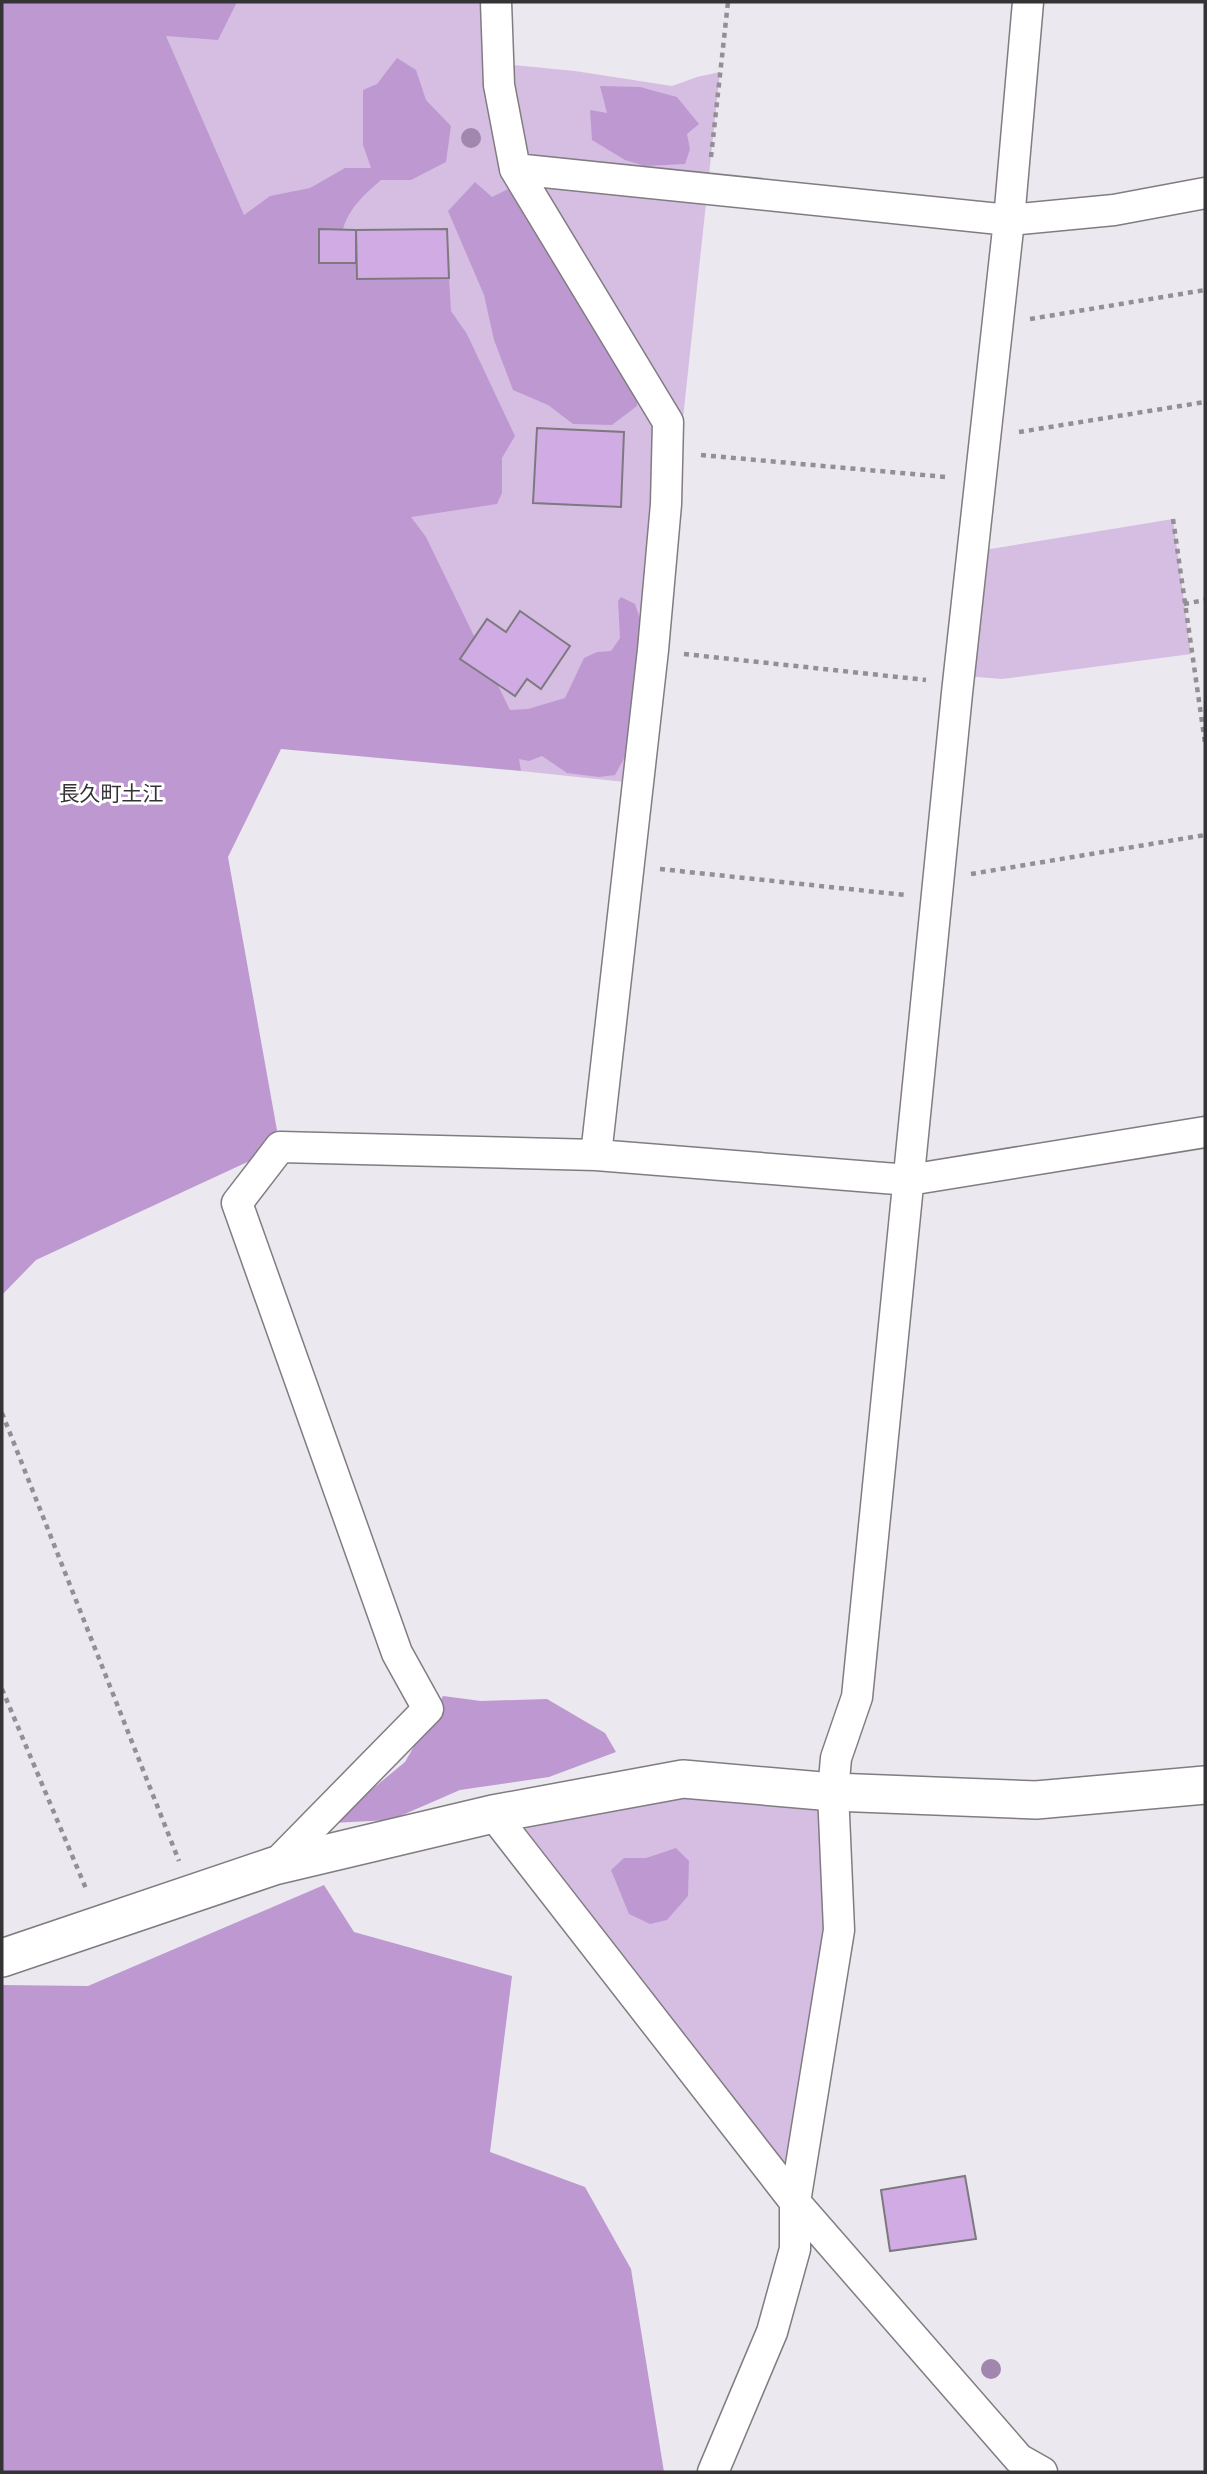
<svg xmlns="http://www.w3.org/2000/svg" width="1207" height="2474" font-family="'Roboto Condensed','Noto Sans JP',sans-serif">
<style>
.green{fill:#d6bee3}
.forest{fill:#be99d1}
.building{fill:#d1ace4;stroke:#7d797f;stroke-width:2}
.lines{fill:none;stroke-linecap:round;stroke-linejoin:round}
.minor-casing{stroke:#807c82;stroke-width:33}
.tertiary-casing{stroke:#807c82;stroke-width:40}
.path{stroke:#939095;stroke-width:4.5;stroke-dasharray:5 5;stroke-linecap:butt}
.minor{stroke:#fff;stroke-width:30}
.tertiary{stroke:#fff;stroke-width:37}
.tree{fill:#a186ae}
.labels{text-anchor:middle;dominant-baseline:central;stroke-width:6;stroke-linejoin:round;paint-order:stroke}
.quarter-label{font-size:21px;fill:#363238;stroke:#fff}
</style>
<rect width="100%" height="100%" fill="#ece8ef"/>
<path class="green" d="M151,2H491L504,64L575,71L672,86L697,77L720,72L644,784L521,771L214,248Z
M1173,519L1191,654L1002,679L965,676L978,551Z
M684,1790L820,1806L827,1932L788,2185L505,1817Z"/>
<path class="forest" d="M2,2H237L218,40L166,36L244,215L270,196L310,188L345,168H371L363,145V90L377,84L397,58L416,70L426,100L451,126L446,162L411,180H381C365,194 349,208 343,229L319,230V263H356L357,279L449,278L451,311L467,334L515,436L502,458V493L497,504L411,517L426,537L510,710L528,709L565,698L584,658L597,652L611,651L620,638L618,601L621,597L635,604L646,637L626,755L615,775L599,777L567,773L542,756L529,761L519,759L521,771L281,749L228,857L280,1147L36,1260L2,1295Z
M600,86L640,87L677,97L699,124L687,134L690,149L685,164L645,166L625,160L592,140L590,110L607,113Z
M475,182L492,197L522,182L636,352L637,406L612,425L573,424L548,405L513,390L494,340L484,295L448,211Z
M443,1696L481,1701L547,1699L605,1733L616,1752L549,1777L460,1790L391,1820L331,1823L405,1762Z
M676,1848L689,1861L688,1896L667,1920L650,1924L629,1914L611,1870L624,1858H646Z
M324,1885L354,1932L512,1976L490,2152L585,2187L631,2269L664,2472H2V1985L88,1986Z"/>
<path class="building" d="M319,229L356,230V263H319Z
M447,229L449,278L357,279L356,230Z
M537,428L624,432L621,507L533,503Z
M520,611L570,646L541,689L527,679L515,696L460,659L487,619L506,632Z
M965,2176L976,2239L890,2251L881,2190Z"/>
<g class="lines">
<defs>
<path id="minor" d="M496,2L499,85L515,169L668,422L666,504L653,650L596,1155
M515,169L1009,220L1114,210L1205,193
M493,1814L795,2202L1019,2459L1042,2472
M274,1866L428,1709L397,1653L237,1203L280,1147L596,1155L909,1180L1205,1132
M713,2472L772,2332L795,2249V2202L839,1930L833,1792L836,1758L857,1697L957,693L1009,220L1028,2"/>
<path id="tertiary" d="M2,1958L274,1866L493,1814L683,1779L833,1792L1036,1800L1205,1785"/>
</defs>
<use href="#minor" class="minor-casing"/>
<use href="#tertiary" class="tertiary-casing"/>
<path class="path" d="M711,157L728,2
M1030,319L1205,290
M1019,432L1205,402
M701,455L946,477
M1173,519L1205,743
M1184,604L1205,600
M684,654L926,680
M660,869L905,895
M971,874L1205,835
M2,1413L179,1861
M2,1689L87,1891"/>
<use href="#minor" class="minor"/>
<use href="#tertiary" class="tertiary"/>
</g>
<g class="tree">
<circle cx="471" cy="138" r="10"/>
<circle cx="991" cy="2369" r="10"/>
</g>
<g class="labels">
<g class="quarter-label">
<text x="111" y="794">長久町土江</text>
</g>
</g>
<rect width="1207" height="2474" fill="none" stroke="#343335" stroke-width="7"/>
</svg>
